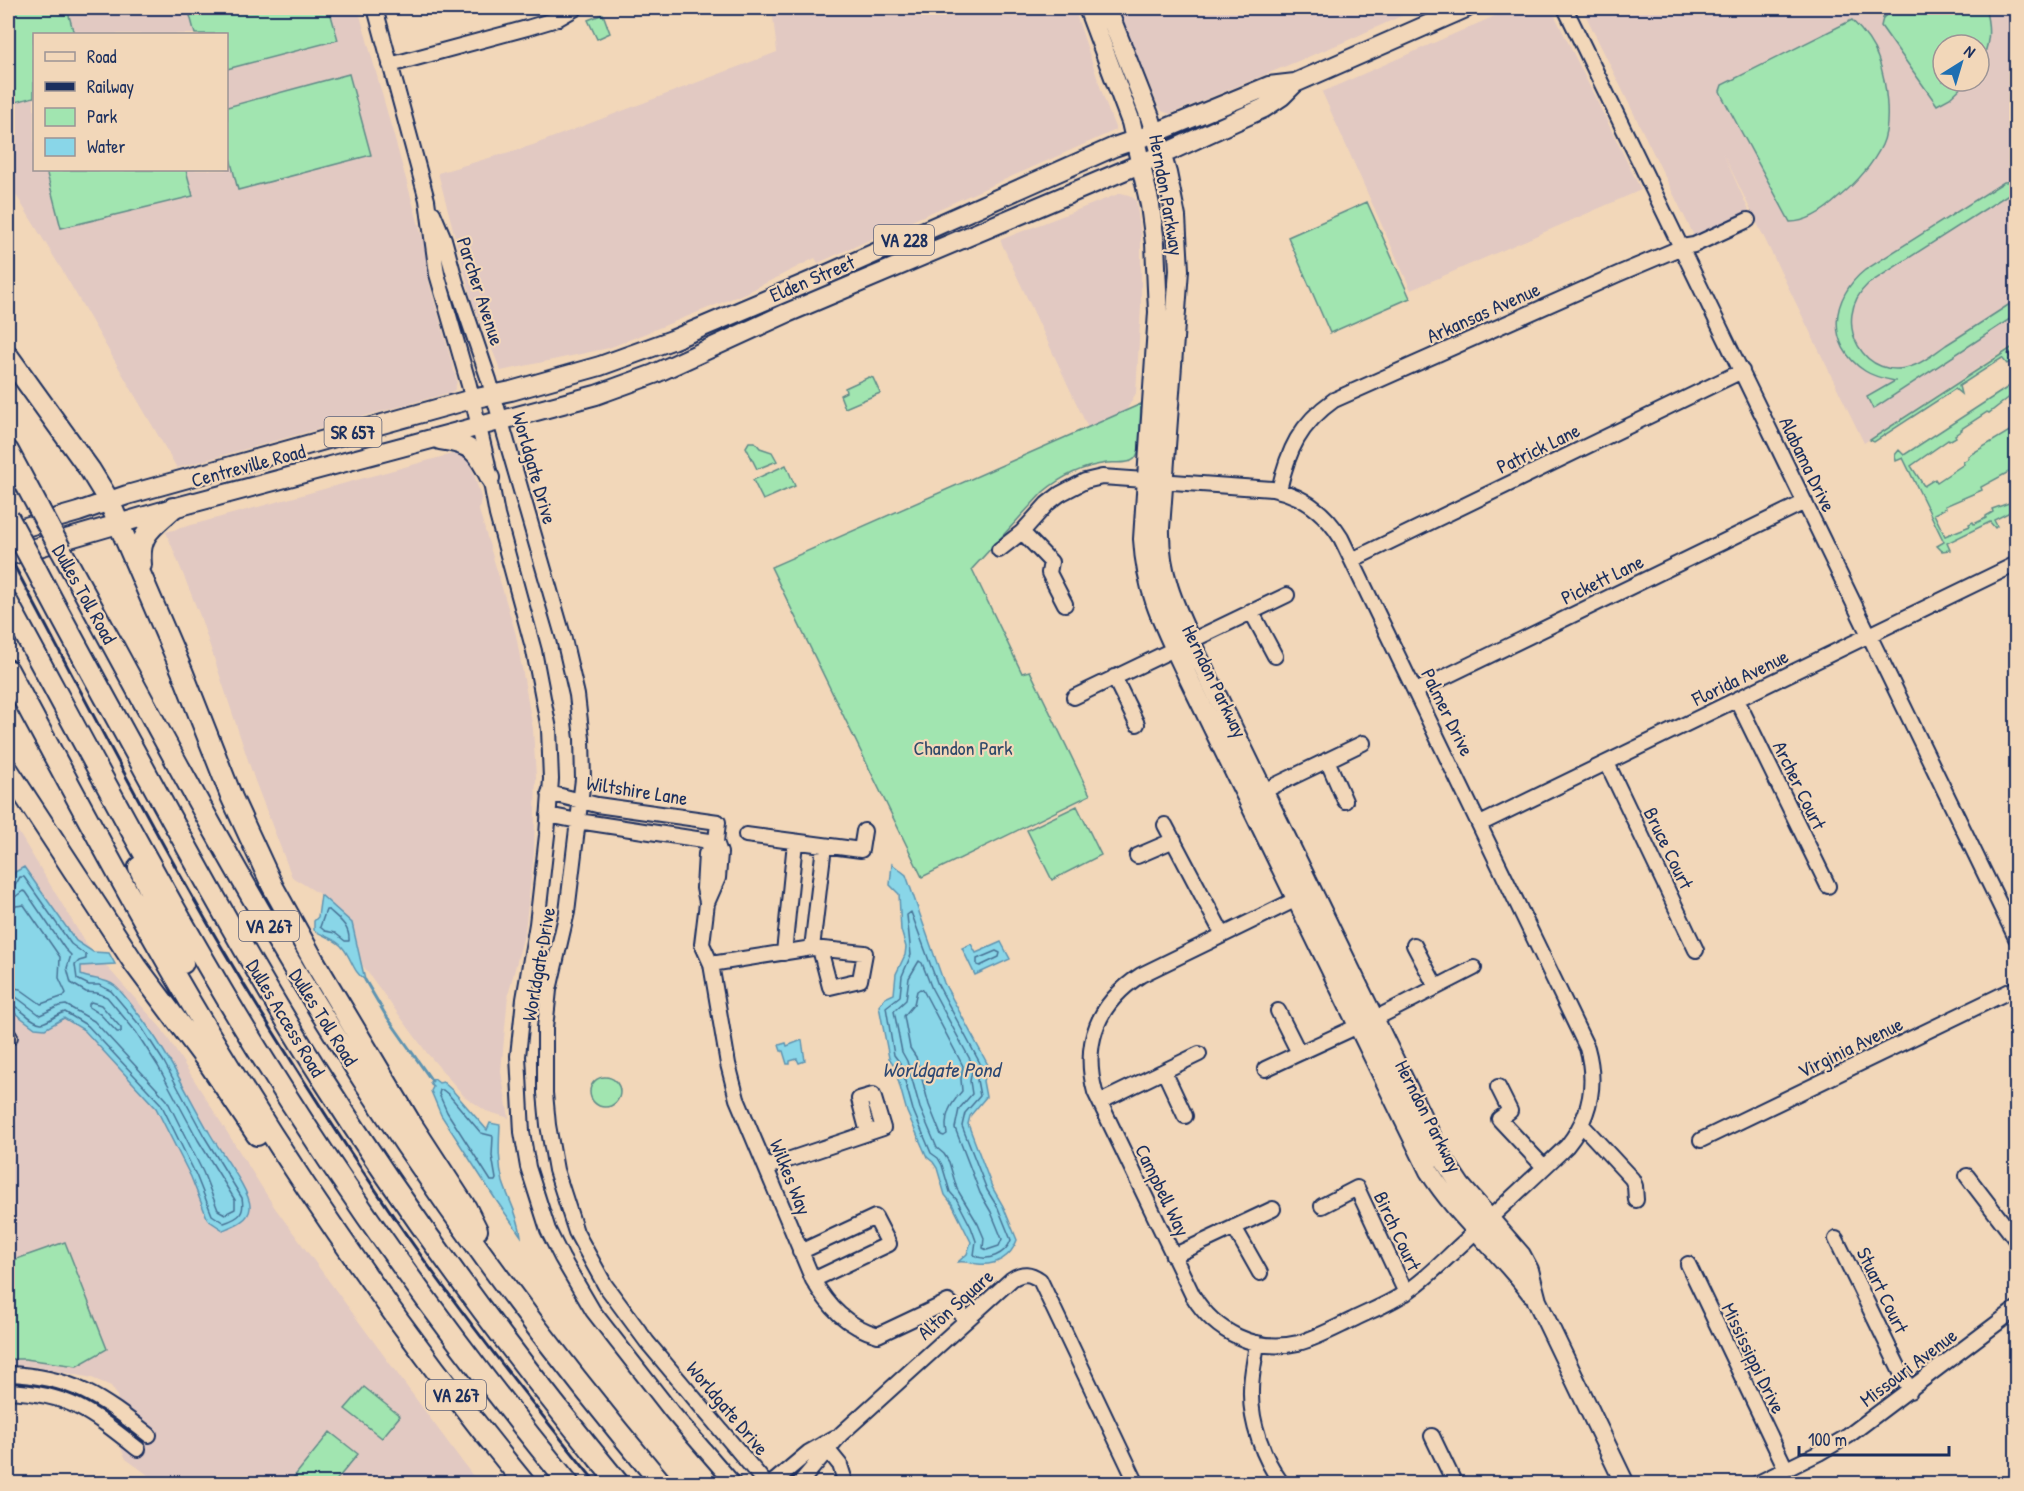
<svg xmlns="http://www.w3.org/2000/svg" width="2024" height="1491" font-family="'Patrick Hand',sans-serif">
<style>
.built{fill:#e2c9c2;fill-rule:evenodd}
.green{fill:#a1e5b0;stroke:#5e8a87;stroke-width:1.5}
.water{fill:#89d6e8;stroke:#5d93b1;stroke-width:1.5}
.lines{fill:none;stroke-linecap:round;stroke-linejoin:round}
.shore{stroke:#477295;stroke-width:1.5}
.stream{stroke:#5d93b1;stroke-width:3}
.minor-casing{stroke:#1b2f5e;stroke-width:18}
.major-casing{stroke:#1b2f5e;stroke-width:22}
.highway-casing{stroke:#1b2f5e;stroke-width:24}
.minor{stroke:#f2d7b9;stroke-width:14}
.major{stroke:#f2d7b9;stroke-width:18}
.highway{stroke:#f2d7b9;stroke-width:20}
.rail{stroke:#1b2f5e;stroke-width:3}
.highway-bridge-casing{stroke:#1b2f5e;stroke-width:24;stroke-linecap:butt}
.highway-bridge{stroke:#f2d7b9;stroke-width:20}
.labels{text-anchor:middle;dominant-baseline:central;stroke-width:4.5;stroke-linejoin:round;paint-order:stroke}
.shield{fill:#f2d7b9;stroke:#5c6179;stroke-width:1.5}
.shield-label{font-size:18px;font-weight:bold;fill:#1b2f5e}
.street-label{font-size:20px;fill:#1b2f5e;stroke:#f2d7b9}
.park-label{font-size:20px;fill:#2f4a6a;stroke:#f2d7b9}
.water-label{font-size:21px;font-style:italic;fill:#2c4873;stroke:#f2d7b9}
</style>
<rect width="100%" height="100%" fill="#f2d7b9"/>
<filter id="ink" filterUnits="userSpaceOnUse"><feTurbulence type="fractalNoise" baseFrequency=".0167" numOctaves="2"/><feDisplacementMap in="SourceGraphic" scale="12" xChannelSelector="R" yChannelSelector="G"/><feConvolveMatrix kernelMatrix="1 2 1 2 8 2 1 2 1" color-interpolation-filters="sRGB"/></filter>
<g filter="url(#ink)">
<path class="built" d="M8,8H358L425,247L428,278L457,381L455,389L452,392L177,468L62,270L8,182ZM34,34H226V170H34Z
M772,8H1074L1107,107L1116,130L818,263L815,258L748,292L609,348L501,371L473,304L438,173L533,145L777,52Z
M1118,8H1419L1344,42L1170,114L1162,111L1158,105Z
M1513,8H1551L1641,190L1411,290L1322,92Z
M1582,8H2016V343L1864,443L1723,153L1750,213L1695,238ZM1943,45H1979V81H1943Z
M1121,193L1129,195L1136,200L1141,234V307L1136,393L1126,411L1088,428L1000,240Z
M452,454L461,455L468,459L474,474L481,498L479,510L516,635L533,729L536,777L534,853L525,931L508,995L501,1072L509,1118L486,1111L464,1096L427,1053L363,966L352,923L321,895L292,877L255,781L200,616L166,532Z
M8,815L85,942L162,1029L275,1208L478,1483H159L126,1459L110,1426L119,1411L117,1395L111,1386L92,1378L32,1366L8,1365Z"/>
<path class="green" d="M8,8H67L74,34H34V97L8,104Z
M188,8H329L338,40L227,69L226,34H195Z
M1895,8H1985C1991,29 1990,46 1979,66V45H1943V81H1968L1950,98L1937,105L1881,26L1883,18Z
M603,14L610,33L597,39L588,20Z
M1852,20C1863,31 1873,43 1878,58C1886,79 1892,124 1882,145C1872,166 1856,183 1838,198C1825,210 1808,222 1790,222L1723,98L1720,91L1722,85Z
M2016,31V90C2006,73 2009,49 2016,31Z
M349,74L371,155L238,190L227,146V107Z
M46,170H186L193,196L61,228Z
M2016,181V192L2007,195L1868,284C1829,320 1865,386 1915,365C1926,361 1936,352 1946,345C1970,330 1993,315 2016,300V315L1873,409L1867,397L1895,381C1885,379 1874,377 1865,371C1825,345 1831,297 1865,270L2004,182Z
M1367,202L1410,298L1330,333L1288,237Z
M2016,345V349L2008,354L2012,360L2007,364L2002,358L1959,386L1961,394L1955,389L1874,442L1870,440Z
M869,377L873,378L880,393L845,408L840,395L846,392L845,388Z
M2016,382V392L1989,413L1987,412L1961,429L1962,430L1955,435L1956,437L1949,441L1948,440L1911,466L1924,486L1935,479L1937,482L1964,464L1963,462L1969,458L1968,456L2016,427V468L1981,487L1982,490L1945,506L1946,508L1934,514L1945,536L1970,526L1969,524L1973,522L1974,524L1986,518V516L1993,512L1992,509L2012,502V499L2015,498L2016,500V509L1994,520L1997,526L1995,528L1990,522L1947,543L1950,550L1942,551L1937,546L1944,542L1903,458L1896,461L1895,455L1899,450L1904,455Z
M1141,404L1139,450C1137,455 1136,459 1131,461C1124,464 1114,462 1107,463C1083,466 1061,477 1043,492L972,569L1022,673L1030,671L1090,795L922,877L771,567Z
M749,442H755L760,448L772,452L777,461L757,469L746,447Z
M786,465L795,486L763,500L753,480Z
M1077,806L1101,855L1052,880L1027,830Z
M590 1092a15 15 0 1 1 30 0a15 15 0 1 1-30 0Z
M65,1242L107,1349L77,1366L25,1359H8V1262Z
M364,1387L400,1416L382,1438L345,1409Z
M330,1432L358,1454L334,1483H289Z"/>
<path class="water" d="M892,864L906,875L944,983L988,1065L983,1081L986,1097L970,1116L968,1124L992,1187L1003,1206L1017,1240C1011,1257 996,1266 978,1264C970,1263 965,1261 958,1262L967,1254L971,1242L952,1204L945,1195L937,1168L933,1162L927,1157L907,1112L894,1065L889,1058L879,1006L885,998L894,994L896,974L905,955L906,947L901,930L899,894L890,885Z
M24,867L76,941L93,952L109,953L115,964L81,966V975C92,980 105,978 115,986C123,993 130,1003 136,1011C166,1048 185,1091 209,1132C218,1149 252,1192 250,1208C249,1221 233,1226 223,1230L208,1220L191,1177L156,1108L84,1030L64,1018L45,1029L35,1028L8,1008V891L15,872Z
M321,895L352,923L365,980C353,972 352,959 343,948C336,938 323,937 314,930V921L318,917Z
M1001,942L1010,959L975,975L962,948L971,944L976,953Z
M802,1040L805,1061L799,1063L797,1059L790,1061V1064H787L783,1051H781L779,1045L786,1043L787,1046Z
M434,1079L439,1083L443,1082L453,1091L487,1130L490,1123L500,1125C499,1145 498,1162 503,1182C509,1201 519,1216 521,1236L496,1200L441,1115L431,1091L433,1087L430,1082Z"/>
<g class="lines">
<path class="shore" d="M8,891L13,889L20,877H24L71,944L86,955V959L79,961L75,965L77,979L89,985H99L111,991L142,1028L164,1062L204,1136L242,1198C245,1214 239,1218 224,1223L212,1215L196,1175L161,1104L88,1026L65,1012C57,1014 50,1021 42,1023C32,1024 19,1005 8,1003
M8,898L15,897L23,891L26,892L65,949L71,955L67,968L71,983L86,992L97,993L107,997L136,1032L158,1066L198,1140L235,1200V1209L225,1214L218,1210L203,1172L167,1100L94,1021L66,1005L59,1006L40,1015L16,997L8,996
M8,907L24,905L60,957L59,978L66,993L64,996L41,1004L20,989L8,987
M326,910H329C339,919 350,926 349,941H345L335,933L325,931L320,927Z
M911,912L938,985L981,1065L977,1080L980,1096L965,1113L962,1126L987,1190L998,1208L1011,1240C1006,1254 987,1263 974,1255L976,1241L971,1227L957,1200L950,1192L942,1165L938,1158L931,1153L913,1110L900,1063L894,1055L886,1007L900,996L902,976L911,955L907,915Z
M996,951L1000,953L999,957L980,966L977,965V959Z
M919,961L922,963L932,989L973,1065L970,1081L972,1094L959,1109L955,1128L980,1193L991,1212L1002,1239L999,1246L987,1250L983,1248L984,1238L978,1224L957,1189L949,1162L944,1154L937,1148L920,1108L907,1061L902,1052L894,1011L906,1000L909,978Z
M920,989L923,990L963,1066L961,1079L962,1091C951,1104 943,1115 947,1134L944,1136L941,1135L929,1105L916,1057L910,1048L904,1016L914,1004L917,991Z
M91,1002L101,1005L121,1028V1032H117L100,1014L89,1007V1004Z
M440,1090H443L449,1095L481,1133L493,1136L492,1156L496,1179L495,1181H491L447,1112L439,1094Z"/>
<path class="stream" d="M365,980L385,1014L432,1081"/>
<defs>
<path id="minor" d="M375,8L427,200L437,274L469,385L487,461L497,515L534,651L549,729L551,779L547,835L537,924L524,999L518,1056L522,1132L528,1167L548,1230L562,1258L593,1311L671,1411L734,1484
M1565,8L2016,938
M390,65L527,28L557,19L576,8
M433,213L444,239L456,283L489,380L564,639L577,695L582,739L583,779L567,912L549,990L545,1028V1093L548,1125L556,1170L576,1232L605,1285L647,1342L766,1484
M1279,490C1288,450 1300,424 1334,400L1618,274L1682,247L1694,245L1748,220
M1022,532L1051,562L1049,573L1065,604
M999,550L1022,532L1047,504L1060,494L1085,481L1102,477L1272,489C1302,495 1325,512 1341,538L1587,1048C1597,1084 1591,1116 1567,1146C1533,1178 1498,1211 1464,1242C1445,1259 1427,1279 1405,1293C1389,1304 1370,1311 1352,1320C1335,1328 1317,1338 1298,1343C1256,1353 1215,1332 1193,1296L1095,1092C1082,1043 1098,1003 1141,975L1305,895
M1352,560L1742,371
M1251,611L1275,656
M1114,677L1137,724
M1416,691L1805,502
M1074,697L1287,595
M1737,700L1828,886
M1327,760L1345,801
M1607,763L1696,950
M549,793L597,805L718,822L716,842L720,853L718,878L707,903L702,944L711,964L728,1064L737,1099L813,1280C829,1307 846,1326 878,1335L948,1302L967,1319
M1257,794L1363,743
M548,815L578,821L716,842
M1480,824L2016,564
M1165,825L1223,935
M746,835L861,850L864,831
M1137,856L1174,840
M707,902L704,888L706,854L716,842
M1414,945L1436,987
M812,948L824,846
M784,953L795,842
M711,964L812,948L865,953L860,980L830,987L820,949
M1278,1011L1299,1053
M8,1035L10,1037
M1265,1069L1384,1014L1474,968
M1164,1071L1185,1116
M1498,1087L1510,1111L1499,1119L1544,1167
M1100,1102L1199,1054
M1582,1125L1632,1179L1635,1186L1636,1200
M1701,1140L2016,988
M767,1167L868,1133L883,1128L873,1095L859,1099L868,1133
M1967,1176L2016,1240
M1322,1206L1357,1188L1406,1293
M1234,1227L1260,1273
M1836,1239L1910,1391
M800,1252L875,1217L889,1244L813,1280
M1173,1256L1273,1209
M1688,1264L1786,1469
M1257,1343C1255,1359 1251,1375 1251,1390C1250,1422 1263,1458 1282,1484
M8,1374C71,1376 101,1397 149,1435
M8,1391C70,1394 91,1412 138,1449
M1432,1436L1455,1484
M823,1444L840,1465L846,1484
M771,1484L809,1452L834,1438
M799,1484L841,1434L1012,1279C1023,1272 1030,1273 1040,1280L1137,1484
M1756,1484L1819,1453L1848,1436L2016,1309"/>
<path id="major" d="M1088,8L1131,122L1150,205L1155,243L1158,312L1143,539C1146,593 1165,628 1187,675L1429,1171C1457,1216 1499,1250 1531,1293
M1107,8L1150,117L1167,173L1176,217L1179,270L1160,528C1159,573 1174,605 1192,644L1441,1156L1461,1186L1521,1255L1529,1270L1537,1301L1625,1484
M440,440C471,444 477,451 490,478
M8,532L78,512L127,495L472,399L511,391L600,366L672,340L830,273L1114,147L1155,133L1269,86L1295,83L1466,8
M8,556L173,508L596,395L654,374L787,313L1161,155L1264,108L1282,96L1295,83"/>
<path id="highway" d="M8,356L90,470L109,501L182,671L232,798L273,887L314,961L410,1122L466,1208L477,1230
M8,451L39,509
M61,550C146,705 228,863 321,1013C422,1178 537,1335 662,1484
M141,565C138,533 152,528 173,508
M35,567C69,633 106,699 142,765C199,870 257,976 322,1078C412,1220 512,1354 619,1484
M8,603C84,743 158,884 240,1021C338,1183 449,1337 569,1484
M8,670C81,806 153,944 235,1076C323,1218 419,1355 525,1484
M8,770L134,963L210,1065L257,1135
M139,867L183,963"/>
</defs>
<use href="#minor" class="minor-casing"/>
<use href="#major" class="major-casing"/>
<use href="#highway" class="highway-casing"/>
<use href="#minor" class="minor"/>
<use href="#major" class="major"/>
<use href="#highway" class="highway"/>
<path class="rail" d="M8,554C88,704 165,856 254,1001C309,1090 366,1179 427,1264C481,1339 539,1412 597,1484"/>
<defs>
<path id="highway-bridge" d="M39,509L61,550
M8,517L35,567"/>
</defs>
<use href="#highway-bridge" class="highway-bridge-casing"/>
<use href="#highway-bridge" class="highway-bridge"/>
</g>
</g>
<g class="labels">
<g class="shield">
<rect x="874" y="225" width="60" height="30" rx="4.5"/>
<rect x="324.5" y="417" width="57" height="30" rx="4.5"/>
<rect x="239" y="911" width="60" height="30" rx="4.5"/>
<rect x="426" y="1380" width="60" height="30" rx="4.5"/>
</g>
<g class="shield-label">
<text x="904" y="240">VA 228</text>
<text x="353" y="432">SR 657</text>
<text x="269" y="926">VA 267</text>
<text x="456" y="1395">VA 267</text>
</g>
<g class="street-label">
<text transform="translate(1167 195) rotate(80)">Herndon Parkway</text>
<text transform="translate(812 278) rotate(-23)">Elden Street</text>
<text transform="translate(481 291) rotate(72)">Parcher Avenue</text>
<text transform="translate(1483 312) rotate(-24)">Arkansas Avenue</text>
<text transform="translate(1538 448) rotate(-26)">Patrick Lane</text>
<text transform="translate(1808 464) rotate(64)">Alabama Drive</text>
<text transform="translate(248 465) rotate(-15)">Centreville Road</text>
<text transform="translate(535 468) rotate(74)">Worldgate Drive</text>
<text transform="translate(1602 579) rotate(-26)">Pickett Lane</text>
<text transform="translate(85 594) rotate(61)">Dulles Toll Road</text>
<text transform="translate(1740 677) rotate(-26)">Florida Avenue</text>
<text transform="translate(1215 681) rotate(64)">Herndon Parkway</text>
<text transform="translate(1448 712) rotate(64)">Palmer Drive</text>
<text transform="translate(1800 785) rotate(64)">Archer Court</text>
<text transform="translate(637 790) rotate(9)">Wiltshire Lane</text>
<text transform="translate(1669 848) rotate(64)">Bruce Court</text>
<text transform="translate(538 964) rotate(-80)">Worldgate Drive</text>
<text transform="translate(324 1017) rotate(58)">Dulles Toll Road</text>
<text transform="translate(286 1018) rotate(59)">Dulles Access Road</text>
<text transform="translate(1850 1047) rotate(-26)">Virginia Avenue</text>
<text transform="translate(1429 1116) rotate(63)">Herndon Parkway</text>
<text transform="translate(791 1177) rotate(68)">Wilkes Way</text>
<text transform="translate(1163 1190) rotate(64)">Campbell Way</text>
<text transform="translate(1398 1231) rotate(65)">Birch Court</text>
<text transform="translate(1883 1290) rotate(64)">Stuart Court</text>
<text transform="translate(955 1304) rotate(-42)">Alton Square</text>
<text transform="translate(1754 1358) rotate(64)">Mississippi Drive</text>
<text transform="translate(1908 1367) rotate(-37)">Missouri Avenue</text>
<text transform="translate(728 1408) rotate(50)">Worldgate Drive</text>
</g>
<g class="park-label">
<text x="963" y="747">Chandon Park</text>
</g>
<g class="water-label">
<text x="941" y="1069">Worldgate Pond</text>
</g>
</g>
<rect width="2024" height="1491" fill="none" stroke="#f2d7b9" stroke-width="30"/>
<rect x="15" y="15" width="1994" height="1461" fill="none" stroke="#1b2f5e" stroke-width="2" filter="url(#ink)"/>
<rect x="33" y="33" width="195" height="138" fill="#f2d7b9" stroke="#9c9495" stroke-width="1.5"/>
<rect x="45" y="52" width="30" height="9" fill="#f2d7b9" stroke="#9c9495" stroke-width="1.5"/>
<text x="87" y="63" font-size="18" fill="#1b2f5e">Road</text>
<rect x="45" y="82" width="30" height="9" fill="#1b2f5e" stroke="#9c9495" stroke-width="1.5"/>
<text x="87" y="93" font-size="18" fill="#1b2f5e">Railway</text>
<rect x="45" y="108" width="30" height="18" fill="#a1e5b0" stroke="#9c9495" stroke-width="1.5"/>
<text x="87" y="123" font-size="18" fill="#1b2f5e">Park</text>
<rect x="45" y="138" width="30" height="18" fill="#89d6e8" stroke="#9c9495" stroke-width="1.5"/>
<text x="87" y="153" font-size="18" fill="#1b2f5e">Water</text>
<g transform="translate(1961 63) rotate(37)"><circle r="28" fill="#f2d7b9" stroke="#9c9495" stroke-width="1.5"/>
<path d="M0-4.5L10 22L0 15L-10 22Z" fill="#1f6fb2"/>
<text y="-9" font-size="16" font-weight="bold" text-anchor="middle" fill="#1b2f5e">N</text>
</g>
<path d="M1799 1446v9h150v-9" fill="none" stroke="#1b2f5e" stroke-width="3"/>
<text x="1808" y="1446" font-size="18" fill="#1b2f5e" stroke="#f2d7b9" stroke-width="4.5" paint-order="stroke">100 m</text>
</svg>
